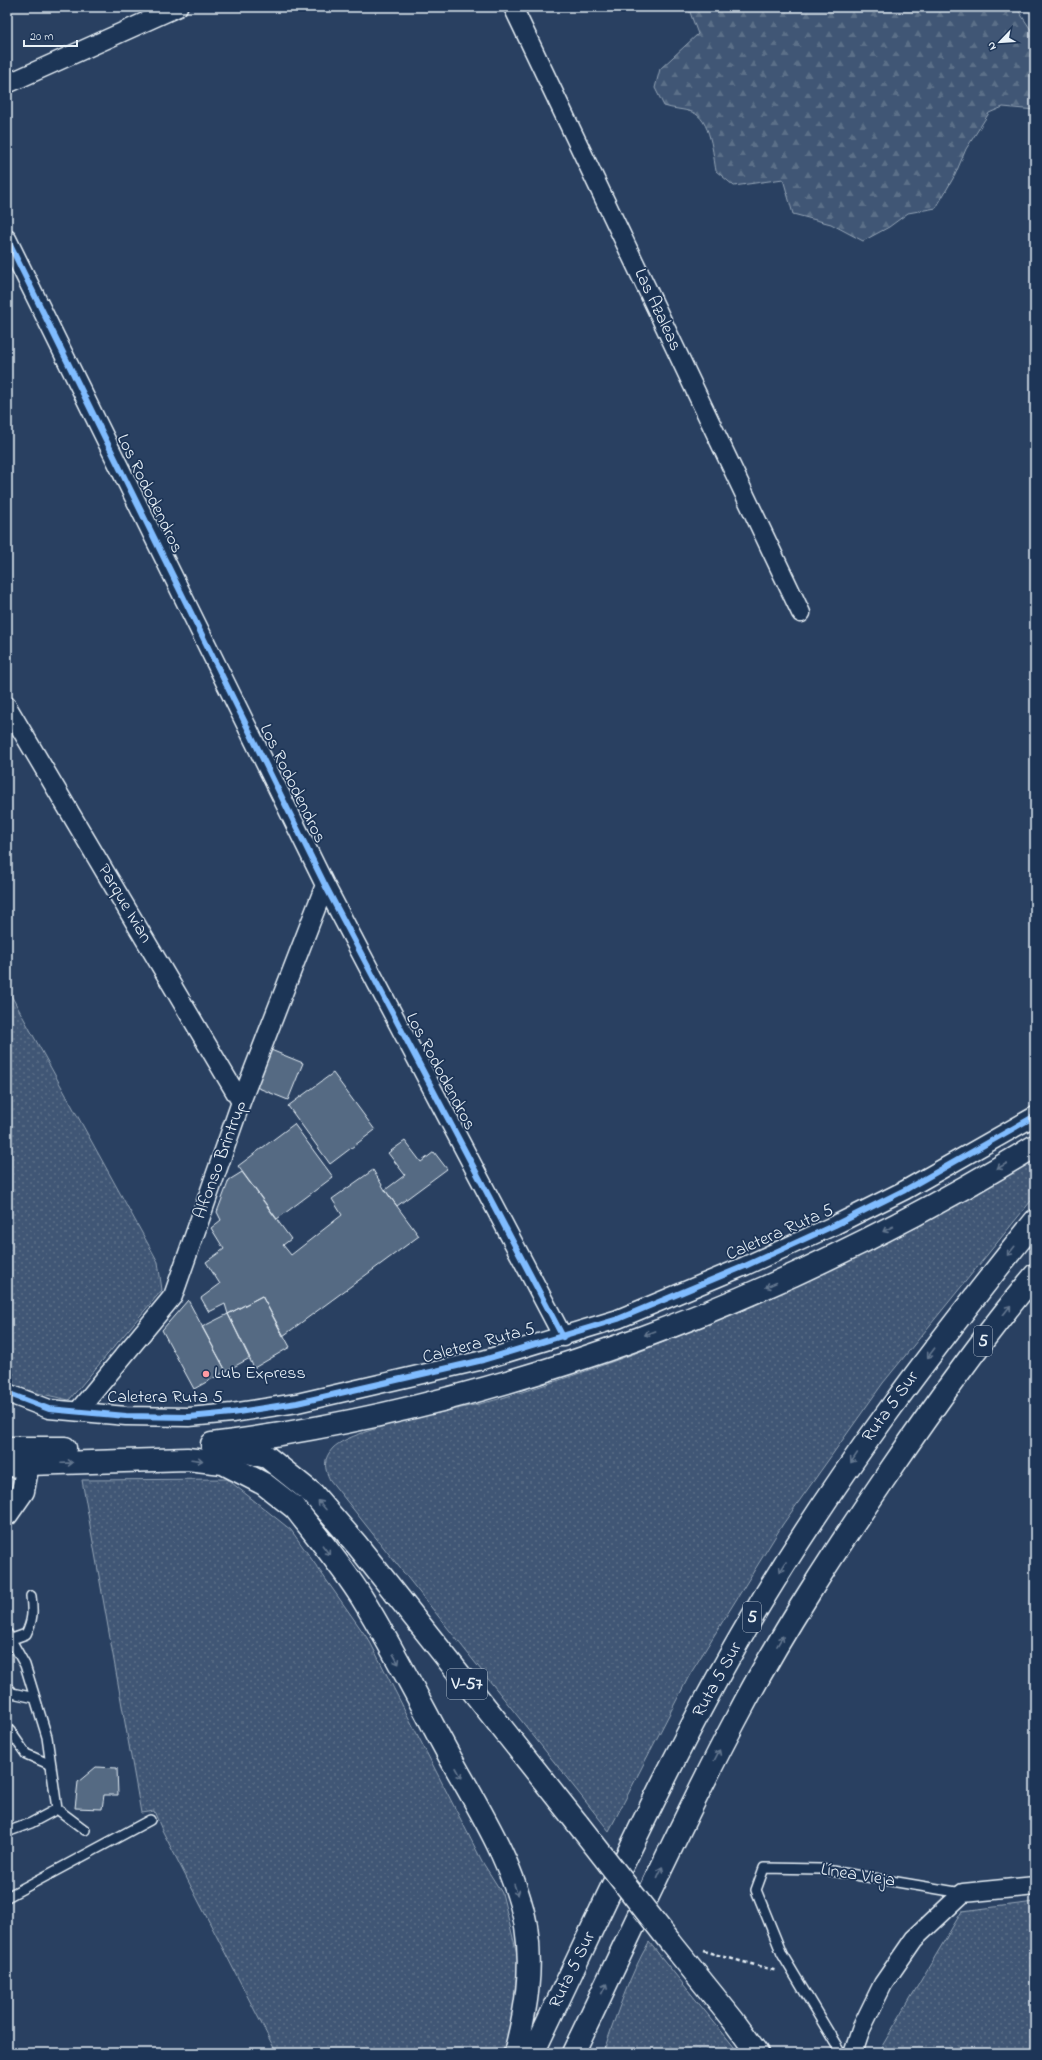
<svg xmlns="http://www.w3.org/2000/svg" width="1042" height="2060" font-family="'Indie Flower',sans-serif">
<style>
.grass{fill:url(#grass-dots);stroke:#94a4b6}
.forest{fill:url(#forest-firs);stroke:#94a4b6}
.building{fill:#556a83;stroke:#e8f1f8}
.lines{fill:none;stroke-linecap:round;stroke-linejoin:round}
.service-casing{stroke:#e8f1f8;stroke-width:12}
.minor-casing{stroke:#e8f1f8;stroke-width:21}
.tertiary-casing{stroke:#e8f1f8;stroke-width:25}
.secondary-casing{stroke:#e8f1f8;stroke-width:25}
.motorway-casing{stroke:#e8f1f8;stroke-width:25}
.path{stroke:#e8f1f8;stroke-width:2.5;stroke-dasharray:4 3;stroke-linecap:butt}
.service{stroke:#1d3557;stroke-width:9}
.minor{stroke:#1d3557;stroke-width:18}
.tertiary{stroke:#1d3557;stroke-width:22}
.secondary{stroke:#1d3557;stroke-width:22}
.motorway{stroke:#1d3557;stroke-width:22}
.motorway-bridge-casing{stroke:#e8f1f8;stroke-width:25;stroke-linecap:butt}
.motorway-bridge{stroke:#1d3557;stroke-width:22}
.cycleway-casing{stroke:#1d3557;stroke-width:8}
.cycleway{stroke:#80bcff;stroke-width:6}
.oneway{stroke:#64778f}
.poi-dot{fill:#ff9aa2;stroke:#1d3557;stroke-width:1.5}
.labels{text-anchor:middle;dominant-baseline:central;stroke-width:3.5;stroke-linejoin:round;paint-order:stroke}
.shield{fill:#1d3557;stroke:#abb9c8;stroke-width:1}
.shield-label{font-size:17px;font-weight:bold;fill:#e8f1f8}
.street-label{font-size:18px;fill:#e8f1f8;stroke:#1d3557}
.poi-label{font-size:18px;fill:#e8f1f8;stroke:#1d3557;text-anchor:start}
</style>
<defs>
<pattern id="grass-dots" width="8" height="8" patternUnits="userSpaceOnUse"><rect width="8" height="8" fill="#415774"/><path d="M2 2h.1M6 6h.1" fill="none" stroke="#5c7089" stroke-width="1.8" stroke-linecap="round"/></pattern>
<pattern id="forest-firs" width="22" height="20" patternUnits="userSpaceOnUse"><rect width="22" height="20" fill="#415774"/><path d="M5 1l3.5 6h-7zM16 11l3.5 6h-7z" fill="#5c7089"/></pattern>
</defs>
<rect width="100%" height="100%" fill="#294061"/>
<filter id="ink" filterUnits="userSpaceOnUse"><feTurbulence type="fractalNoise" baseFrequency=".025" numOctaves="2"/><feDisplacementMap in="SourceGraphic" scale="8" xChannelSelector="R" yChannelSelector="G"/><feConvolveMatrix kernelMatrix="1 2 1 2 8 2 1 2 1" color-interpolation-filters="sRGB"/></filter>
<g filter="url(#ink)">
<path class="grass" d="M7,988L158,1262L162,1290L69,1400L15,1388L7,1385Z
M1035,1157V1196L883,1383L783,1524L689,1676L609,1831L330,1480C324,1468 323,1459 333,1448C355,1426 467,1409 502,1398C596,1370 690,1335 779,1291C865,1248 950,1201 1035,1157Z
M227,1479L291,1530L370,1642L483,1863L502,1893L518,1958L512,2029L501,2053H268L274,2048L162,1830L154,1811L141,1813L82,1480Z
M1035,1902V2053H878L962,1911Z
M649,1942L739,2053H603C616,2016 629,1976 649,1942Z"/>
<path class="forest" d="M688,7H1016L1035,36V110L1003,107L989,113L966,149L955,175L936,208L908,213L889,227L863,241L831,224L793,214L783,179L734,186L716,171C713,155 711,119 692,112C683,109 673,109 664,106L655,88L660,69L698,34Z"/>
<path class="building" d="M271,1050L303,1063L288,1100L256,1087Z
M333,1073L375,1130L330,1164L288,1106Z
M294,1124L333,1177L277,1219L238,1166Z
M405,1141L421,1162L434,1152L447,1169L397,1206L385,1190L405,1175L388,1153Z
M373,1170L385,1190L419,1236L283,1336L262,1296L228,1314L225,1304L209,1312L201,1298L220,1284L206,1262L224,1249L211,1228L221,1220L217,1212L229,1180L242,1172L291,1239L283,1245L291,1255L342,1215L332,1199Z
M262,1296L290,1347L254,1368L228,1314Z
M188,1300L226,1371L194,1389L162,1330Z
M228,1314L250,1358L226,1371L202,1327Z
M96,1767L117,1768L118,1795H104L102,1809L75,1808L78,1782Z"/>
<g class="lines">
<defs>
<path id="service" d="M7,1633L25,1665L47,1737L57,1809L85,1830
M12,1639L26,1634C33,1620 33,1611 31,1596
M7,1687L12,1693L35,1698
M10,1731L26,1754L51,1765
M7,1832L31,1823L57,1809
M7,1897L150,1820
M841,2053L782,1954L756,1890L764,1868L820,1869L962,1893"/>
<path id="minor" d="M513,7L801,613
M7,84L178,7
M7,239L325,885L563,1337
M7,706L241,1102
M7,1393L49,1409L126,1416L189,1417L232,1413L297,1403L483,1360L618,1319L745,1266L835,1225L905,1190L1035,1116
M78,1411L173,1296L241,1102L325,885
M853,2053L861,2029L883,1984L914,1939L963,1893L1035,1886"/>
<path id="tertiary" d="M7,1514L23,1491L28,1464"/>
<path id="secondary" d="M7,1448H65
M7,1466L28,1464L187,1459L223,1463L264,1484L295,1508"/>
<path id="motorway" d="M212,1444C503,1407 785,1299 1035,1146
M229,1447L267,1457L313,1494L357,1545L578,1824
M295,1508C317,1537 343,1567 362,1598C394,1650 422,1706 451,1759C480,1811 515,1866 526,1926C533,1969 526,2011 515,2053
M671,1943L733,2020L757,2053
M533,2053C603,1908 669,1758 751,1619C834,1478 933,1348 1035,1221
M573,2053C627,1942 677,1830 735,1721C781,1633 835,1551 891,1469C936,1403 983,1337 1035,1275"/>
</defs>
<use href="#service" class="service-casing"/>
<use href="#minor" class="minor-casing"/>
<use href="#tertiary" class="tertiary-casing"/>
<use href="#secondary" class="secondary-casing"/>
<use href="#motorway" class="motorway-casing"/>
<path class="path" d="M703,1951L777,1971"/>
<use href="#service" class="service"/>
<use href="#minor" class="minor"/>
<use href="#tertiary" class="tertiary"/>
<use href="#secondary" class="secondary"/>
<use href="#motorway" class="motorway"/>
<defs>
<path id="motorway-bridge" d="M578,1824L671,1943"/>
</defs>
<use href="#motorway-bridge" class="motorway-bridge-casing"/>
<use href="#motorway-bridge" class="motorway-bridge"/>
<defs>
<path id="cycleway" d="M7,239L325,885L563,1337
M7,1393L49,1409L126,1416L189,1417L232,1413L297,1403L483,1360L618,1319L745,1266L835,1225L905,1190L1035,1116"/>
</defs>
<use href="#cycleway" class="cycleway-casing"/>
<use href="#cycleway" class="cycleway"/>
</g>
<defs><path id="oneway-shaft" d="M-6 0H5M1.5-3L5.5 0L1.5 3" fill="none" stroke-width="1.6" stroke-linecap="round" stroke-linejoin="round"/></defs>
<g class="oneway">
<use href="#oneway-shaft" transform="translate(1002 1166) rotate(150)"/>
<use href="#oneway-shaft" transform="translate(888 1229) rotate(153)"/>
<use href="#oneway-shaft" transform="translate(1011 1251) rotate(129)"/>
<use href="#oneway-shaft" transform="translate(771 1285) rotate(156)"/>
<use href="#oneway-shaft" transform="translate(1007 1310) rotate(-52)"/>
<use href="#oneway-shaft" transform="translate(650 1333) rotate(160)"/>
<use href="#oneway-shaft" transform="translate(931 1353) rotate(127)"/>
<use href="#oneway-shaft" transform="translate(854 1458) rotate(124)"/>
<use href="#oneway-shaft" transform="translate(197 1460) rotate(7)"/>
<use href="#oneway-shaft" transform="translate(67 1463) rotate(-2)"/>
<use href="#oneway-shaft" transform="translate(322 1505) rotate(-131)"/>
<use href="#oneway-shaft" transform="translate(326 1550) rotate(53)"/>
<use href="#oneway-shaft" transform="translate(783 1567) rotate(121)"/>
<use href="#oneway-shaft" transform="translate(780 1641) rotate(-59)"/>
<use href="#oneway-shaft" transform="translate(396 1659) rotate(61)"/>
<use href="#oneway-shaft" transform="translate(717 1755) rotate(-63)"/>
<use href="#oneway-shaft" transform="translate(459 1773) rotate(61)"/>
<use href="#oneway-shaft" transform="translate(660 1872) rotate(-65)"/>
<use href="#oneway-shaft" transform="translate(516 1890) rotate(71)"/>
<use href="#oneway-shaft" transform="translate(604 1989) rotate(-64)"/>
</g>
</g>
<circle class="poi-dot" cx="206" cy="1374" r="4"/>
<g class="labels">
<g class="shield">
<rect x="974" y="1326" width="18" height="30" rx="3"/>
<rect x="743" y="1602" width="18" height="30" rx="3"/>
<rect x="447" y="1669" width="40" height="30" rx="3"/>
</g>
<g class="shield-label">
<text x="983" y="1341">5</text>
<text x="752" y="1617">5</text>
<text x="467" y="1684">V-57</text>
</g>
<g class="street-label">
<text transform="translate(657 310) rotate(65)">Las Azaleas</text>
<text transform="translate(149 494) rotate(64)">Los Rododendros</text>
<text transform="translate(292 784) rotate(64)">Los Rododendros</text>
<text transform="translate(124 904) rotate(59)">Parque Ivian</text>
<text transform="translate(440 1072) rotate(62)">Los Rododendros</text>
<text transform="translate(221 1160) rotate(-70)">Alfonso Brintrup</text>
<text transform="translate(780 1233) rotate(-24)">Caletera Ruta 5</text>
<text transform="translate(479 1344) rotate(-15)">Caletera Ruta 5</text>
<text x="165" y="1398">Caletera Ruta 5</text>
<text transform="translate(891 1407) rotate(-54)">Ruta 5 Sur</text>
<text transform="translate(718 1680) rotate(-61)">Ruta 5 Sur</text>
<text transform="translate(858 1876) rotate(9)">Línea Vieja</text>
<text transform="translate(573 1970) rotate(-64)">Ruta 5 Sur</text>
</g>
<g class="poi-label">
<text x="214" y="1374">Lub Express</text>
</g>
</g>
<rect width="1042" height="2060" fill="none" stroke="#1d3557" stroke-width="24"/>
<rect x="12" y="12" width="1018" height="2036" fill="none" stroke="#e8f1f8" stroke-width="1.5" filter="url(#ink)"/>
<g transform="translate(1000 42) rotate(245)" stroke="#1d3557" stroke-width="3" paint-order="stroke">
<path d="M0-3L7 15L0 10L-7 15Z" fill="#e8f1f8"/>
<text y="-6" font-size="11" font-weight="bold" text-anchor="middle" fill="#e8f1f8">N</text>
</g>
<path d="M24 40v6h53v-6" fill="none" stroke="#e8f1f8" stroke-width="2"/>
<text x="30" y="40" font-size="12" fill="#e8f1f8" stroke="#1d3557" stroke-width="3" paint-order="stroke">20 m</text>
</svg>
